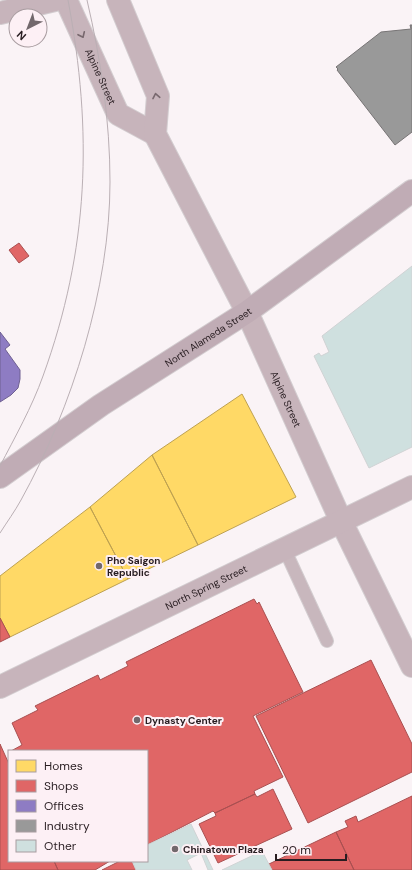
<svg xmlns="http://www.w3.org/2000/svg" width="412" height="870" font-family="'DM Sans',sans-serif">
<style>
.homes{fill:#ffd966;stroke:#bea151}
.shops{fill:#e06666;stroke:#a95051}
.offices{fill:#8e7cc3;stroke:#6f6092}
.industry{fill:#999;stroke:#777475}
.building{fill:#cfe0df;stroke:#d0d3d4}
.lines{fill:none;stroke-linecap:round;stroke-linejoin:round}
.lane-casing{stroke:#d3cdd0;stroke-width:14}
.secondary-casing{stroke:#d3cdd0;stroke-width:24}
.primary-casing{stroke:#d3cdd0;stroke-width:24}
.lane{stroke:#c8b7bd;stroke-width:12}
.secondary{stroke:#c7b4bb;stroke-width:22}
.primary{stroke:#c0acb5;stroke-width:22}
.tram{stroke:#baafb4;stroke-width:1}
.oneway{stroke:#78686e}
.poi-dot{fill:#72686c;stroke:#fdf0f5;stroke-width:1.5}
.labels{text-anchor:middle;dominant-baseline:central;stroke-width:4;stroke-linejoin:round;paint-order:stroke}
.street-label{font-size:10px;fill:#281d21;stroke:#fdf0f5}
.poi-label{font-size:10px;font-weight:bold;fill:#281d21;stroke:#fdf0f5;text-anchor:start}
</style>
<rect width="100%" height="100%" fill="#faf3f6"/>
<path class="homes" d="M242,394L296,497L198,545L152,455Z
M152,455L198,545L128,579L90,507Z
M90,507L128,579L10,637L0,618V576Z"/>
<path class="shops" d="M19,243L29,256L19,263L9,250Z
M254,599L257,604L259,602L303,692L253,716L283,777L254,791L255,794L215,813L213,811L147,845V751H11L22,745L12,723L38,710L35,706L98,675L100,680L128,666L126,662Z
M0,618L10,637L0,642Z
M371,660L412,744V772L308,823L256,716Z
M0,744L9,764V861H54L58,870H0Z
M273,789L292,829L218,863L199,824L216,816L215,813L255,794L257,797Z
M412,796V870H354L336,832L348,827L345,821L356,816L358,822Z
M336,832L354,870H272L269,864Z
M54,861H110L95,870H58Z
M120,861H132L136,870H102Z"/>
<path class="offices" d="M0,332L10,345L5,349L20,370V379L18,388L11,395L0,402Z"/>
<path class="industry" d="M410,25H412V132L395,145L337,70L338,69L336,67L381,32L411,29Z"/>
<path class="building" d="M412,266V447L369,468L314,356L319,353L321,356L329,352L322,336Z
M191,824L213,870H208L201,853L187,860L192,870H136L132,861H147V845Z
M262,851L272,870H222Z"/>
<g class="lines">
<defs>
<path id="lane" d="M284,548L327,641"/>
<g id="secondary">
<path id="s1" d="M66,0L118,114L155,134"/>
<path id="s2" d="M118,0L158,96L155,134L247,312L341,521L412,666"/>
<path d="M0,13L55,0"/>
<path id="s3" d="M0,687L412,487"/>
</g>
<g id="primary">
<path id="s4" d="M0,477L101,405L247,312L412,191"/>
</g>
</defs>
<use href="#lane" class="lane-casing"/>
<use href="#secondary" class="secondary-casing"/>
<use href="#primary" class="primary-casing"/>
<use href="#lane" class="lane"/>
<use href="#secondary" class="secondary"/>
<use href="#primary" class="primary"/>
<path class="tram" d="M0,466C15,437 32,407 43,376C89,249 93,132 68,0
M0,533C7,522 15,511 21,500C72,408 110,288 110,182C110,121 101,60 87,0"/>
</g>
<defs><path id="oneway-chevron" d="M-2-3.5L2.5 0L-2 3.5" fill="none" stroke-width="1.6" stroke-linecap="round" stroke-linejoin="round"/></defs>
<g class="oneway">
<use href="#oneway-chevron" transform="translate(82 35) rotate(65)"/>
<use href="#oneway-chevron" transform="translate(156 96) rotate(-101)"/>
</g>
<g class="poi-dot">
<circle cx="99" cy="566" r="4"/>
<circle cx="137" cy="720" r="4"/>
<circle cx="175" cy="849" r="4"/>
</g>
<g class="labels">
<g class="street-label">
<text stroke="none"><textPath href="#s1" startOffset="84">Alpine Street</textPath></text>
<text stroke="none"><textPath href="#s4" startOffset="251">North Alameda Street</textPath></text>
<text stroke="none"><textPath href="#s2" startOffset="438">Alpine Street</textPath></text>
<text stroke="none"><textPath href="#s3" startOffset="229">North Spring Street</textPath></text>
</g>
<g class="poi-label">
<text x="107" y="560">Pho Saigon<tspan x="107" dy="12">Republic</tspan></text>
<text x="145" y="720">Dynasty Center</text>
<text x="183" y="849">Chinatown Plaza</text>
</g>
</g>
<rect x="8" y="750" width="140" height="112" fill="#fdf0f5" stroke="#a89ca0"/>
<rect x="16" y="760" width="20" height="12" fill="#ffd966" stroke="#a89ca0"/>
<text x="44" y="770" font-size="12" fill="#281d21">Homes</text>
<rect x="16" y="780" width="20" height="12" fill="#e06666" stroke="#a89ca0"/>
<text x="44" y="790" font-size="12" fill="#281d21">Shops</text>
<rect x="16" y="800" width="20" height="12" fill="#8e7cc3" stroke="#a89ca0"/>
<text x="44" y="810" font-size="12" fill="#281d21">Offices</text>
<rect x="16" y="820" width="20" height="12" fill="#999999" stroke="#a89ca0"/>
<text x="44" y="830" font-size="12" fill="#281d21">Industry</text>
<rect x="16" y="840" width="20" height="12" fill="#cfe0df" stroke="#a89ca0"/>
<text x="44" y="850" font-size="12" fill="#281d21">Other</text>
<g transform="translate(28 28) rotate(222)"><circle r="19" fill="#fdf0f5" stroke="#a89ca0"/>
<path d="M0-3L7 15L0 10L-7 15Z" fill="#72686c"/>
<text y="-6" font-size="11" font-weight="bold" text-anchor="middle" fill="#281d21">N</text>
</g>
<path d="M276 854v6h70v-6" fill="none" stroke="#281d21" stroke-width="2"/>
<text x="282" y="854" font-size="12" fill="#281d21" stroke="#fdf0f5" stroke-width="3" paint-order="stroke">20 m</text>
</svg>
